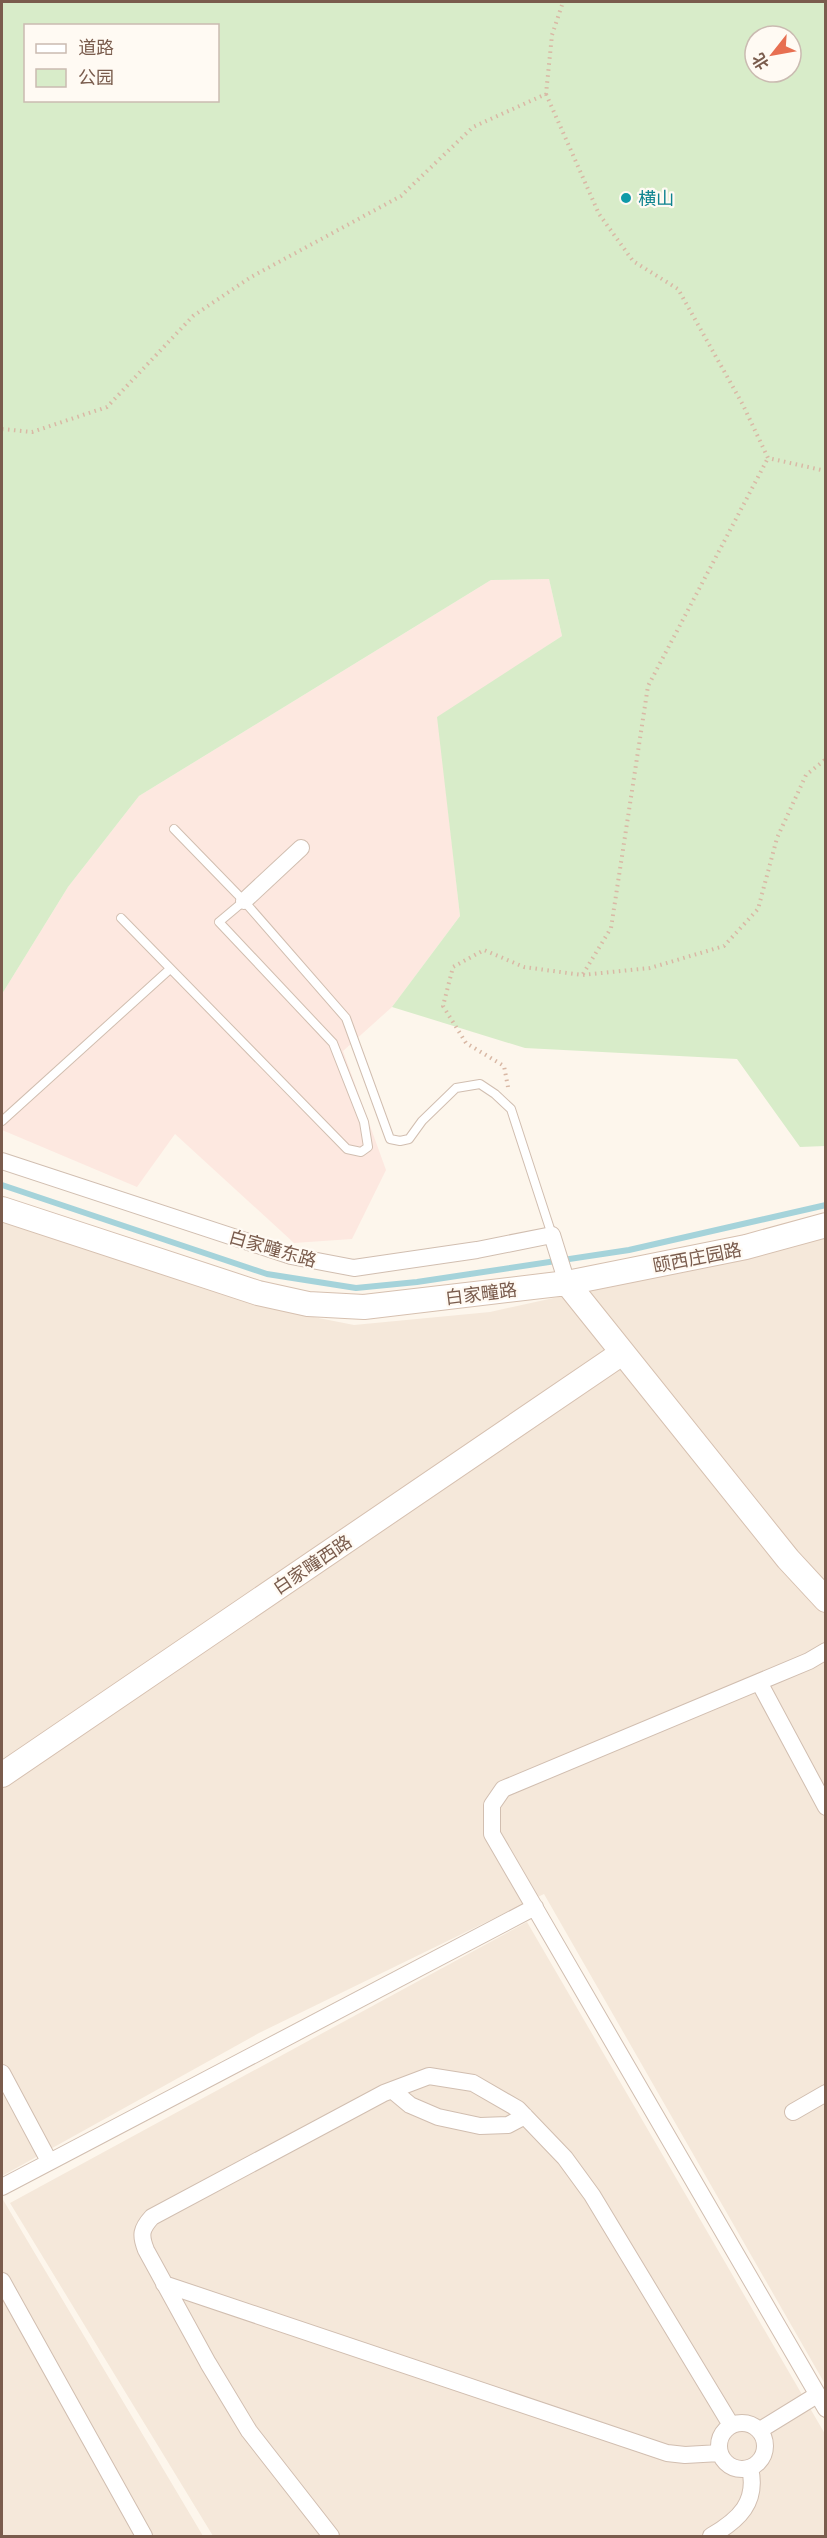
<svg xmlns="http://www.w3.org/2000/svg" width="827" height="2538" font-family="'Exo 2','Noto Sans SC',sans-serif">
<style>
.residential{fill:#f5e8da}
.commercial{fill:#fde8e0}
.green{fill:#d8ecc9;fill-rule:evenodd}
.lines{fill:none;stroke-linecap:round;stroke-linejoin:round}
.stream{stroke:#a5d3da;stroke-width:6}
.lane-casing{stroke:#d1beb0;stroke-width:10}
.street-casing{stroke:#d1beb0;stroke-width:18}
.secondary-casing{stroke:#d6c0b0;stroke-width:26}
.path{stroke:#d9b8a5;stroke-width:4;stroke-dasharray:1.5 4.5;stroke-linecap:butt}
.lane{stroke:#fff;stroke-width:8}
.street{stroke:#fff;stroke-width:16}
.secondary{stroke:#fff;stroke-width:24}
.culture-dot{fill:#0f9aa8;stroke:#fffaf3;stroke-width:2}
.labels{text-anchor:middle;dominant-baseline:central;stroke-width:4.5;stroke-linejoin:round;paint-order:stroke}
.culture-label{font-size:18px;fill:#0d838f;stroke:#fffaf3;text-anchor:start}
.street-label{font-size:18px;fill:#7a5c4d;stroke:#fffaf3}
</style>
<rect width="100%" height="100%" fill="#fdf6ec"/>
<path class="residential" d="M2,1220L278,1310L354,1325L490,1312L768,1251L825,1233V2384L544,1894L259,2033L2,2176Z
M527,1922L825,2434V2536H213L10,2203Z
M2,2198L203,2536H2Z"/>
<path class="commercial" d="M549,579L562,636L438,718L460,916L392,1007L343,1051L386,1170L352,1239L294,1243L175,1134L137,1187L2,1130V994L68,887L139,796L491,580Z"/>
<path class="green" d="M2,2H825V1146L800,1147L737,1059L525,1048L392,1007L460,916L437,717L562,636L549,579L491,580L139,796L68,887L2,994ZM26,26H218V100H26ZM755,36H791V72H755Z"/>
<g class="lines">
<path class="stream" d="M2,1185L267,1274L356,1288L417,1282L629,1250L826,1205"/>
<defs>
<path id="lane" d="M174,829L244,901L346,1018L390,1139L400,1141L409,1139L422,1121L456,1088L480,1084L495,1094L511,1109L552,1235
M121,918L347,1149L361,1152L368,1147L364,1122L333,1043L219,922L244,901
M2,1121L170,969"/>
<path id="street" d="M244,901L301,848
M2,1161L291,1256L354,1268L477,1250L552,1235L567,1283
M826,1651L809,1661L503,1789L492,1805V1834L826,2409
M759,1682L826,1807
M2,2073L49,2161
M392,2090L410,2105L438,2117L480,2126L508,2125L525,2116
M793,2112L826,2093
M2,2187L535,1907
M2,2281L144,2536
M164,2284L667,2453L685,2455L720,2453
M719 2446a23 23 0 1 1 46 0a23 23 0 1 1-46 0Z
M760,2430L817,2395
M331,2536L249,2431L208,2363L146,2250C140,2235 141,2229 152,2217L384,2093L429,2076L473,2083L518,2109L565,2158L592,2195L731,2425
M711,2536C739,2520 758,2502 750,2468"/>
<path id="secondary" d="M2,1209L258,1293L308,1304L364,1307L567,1283L788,1559L826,1600
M567,1283L746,1247L826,1225
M2,1775L622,1353"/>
</defs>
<use href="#lane" class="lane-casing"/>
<use href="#street" class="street-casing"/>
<use href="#secondary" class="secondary-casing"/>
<path class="path" d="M546,94L599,214L633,261L678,289L743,405L768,458L826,471
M2,429L32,432L107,407L193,316L251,277L401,196L473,127L546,94L552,35L563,2
M583,974L611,928L648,686L768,458
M508,1087L504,1066L466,1043L443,1006L453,967L484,950L524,967L582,975L650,968L724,946L758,909L777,838L806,775L826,759"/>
<use href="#lane" class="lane"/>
<use href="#street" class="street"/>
<use href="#secondary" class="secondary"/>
</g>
<circle class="culture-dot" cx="626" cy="198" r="6"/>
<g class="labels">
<g class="culture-label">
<text x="638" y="198">横山</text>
</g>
<g class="street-label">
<text transform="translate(273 1248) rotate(16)">白家疃东路</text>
<text transform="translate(697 1257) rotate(-11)">颐西庄园路</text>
<text transform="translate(481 1293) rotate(-7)">白家疃路</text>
<text transform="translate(312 1564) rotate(-34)">白家疃西路</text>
</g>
</g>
<rect width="827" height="2538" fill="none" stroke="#7a5c4d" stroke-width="6"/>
<rect x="24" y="24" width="195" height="78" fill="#fffaf3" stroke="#cabbb1" stroke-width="1.5"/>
<rect x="36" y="44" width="30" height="9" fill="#ffffff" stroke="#cabbb1" stroke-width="1.5"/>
<text x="78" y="54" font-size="18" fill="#7a5c4d">道路</text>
<rect x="36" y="69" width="30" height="18" fill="#d8ecc9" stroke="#cabbb1" stroke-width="1.5"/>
<text x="78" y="84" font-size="18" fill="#7a5c4d">公园</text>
<g transform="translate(773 54) rotate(239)"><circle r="28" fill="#fffaf3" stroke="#cabbb1" stroke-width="1.5"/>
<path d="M0-4.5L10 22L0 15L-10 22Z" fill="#e76f51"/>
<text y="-9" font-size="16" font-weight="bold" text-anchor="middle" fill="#7a5c4d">北</text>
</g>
</svg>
